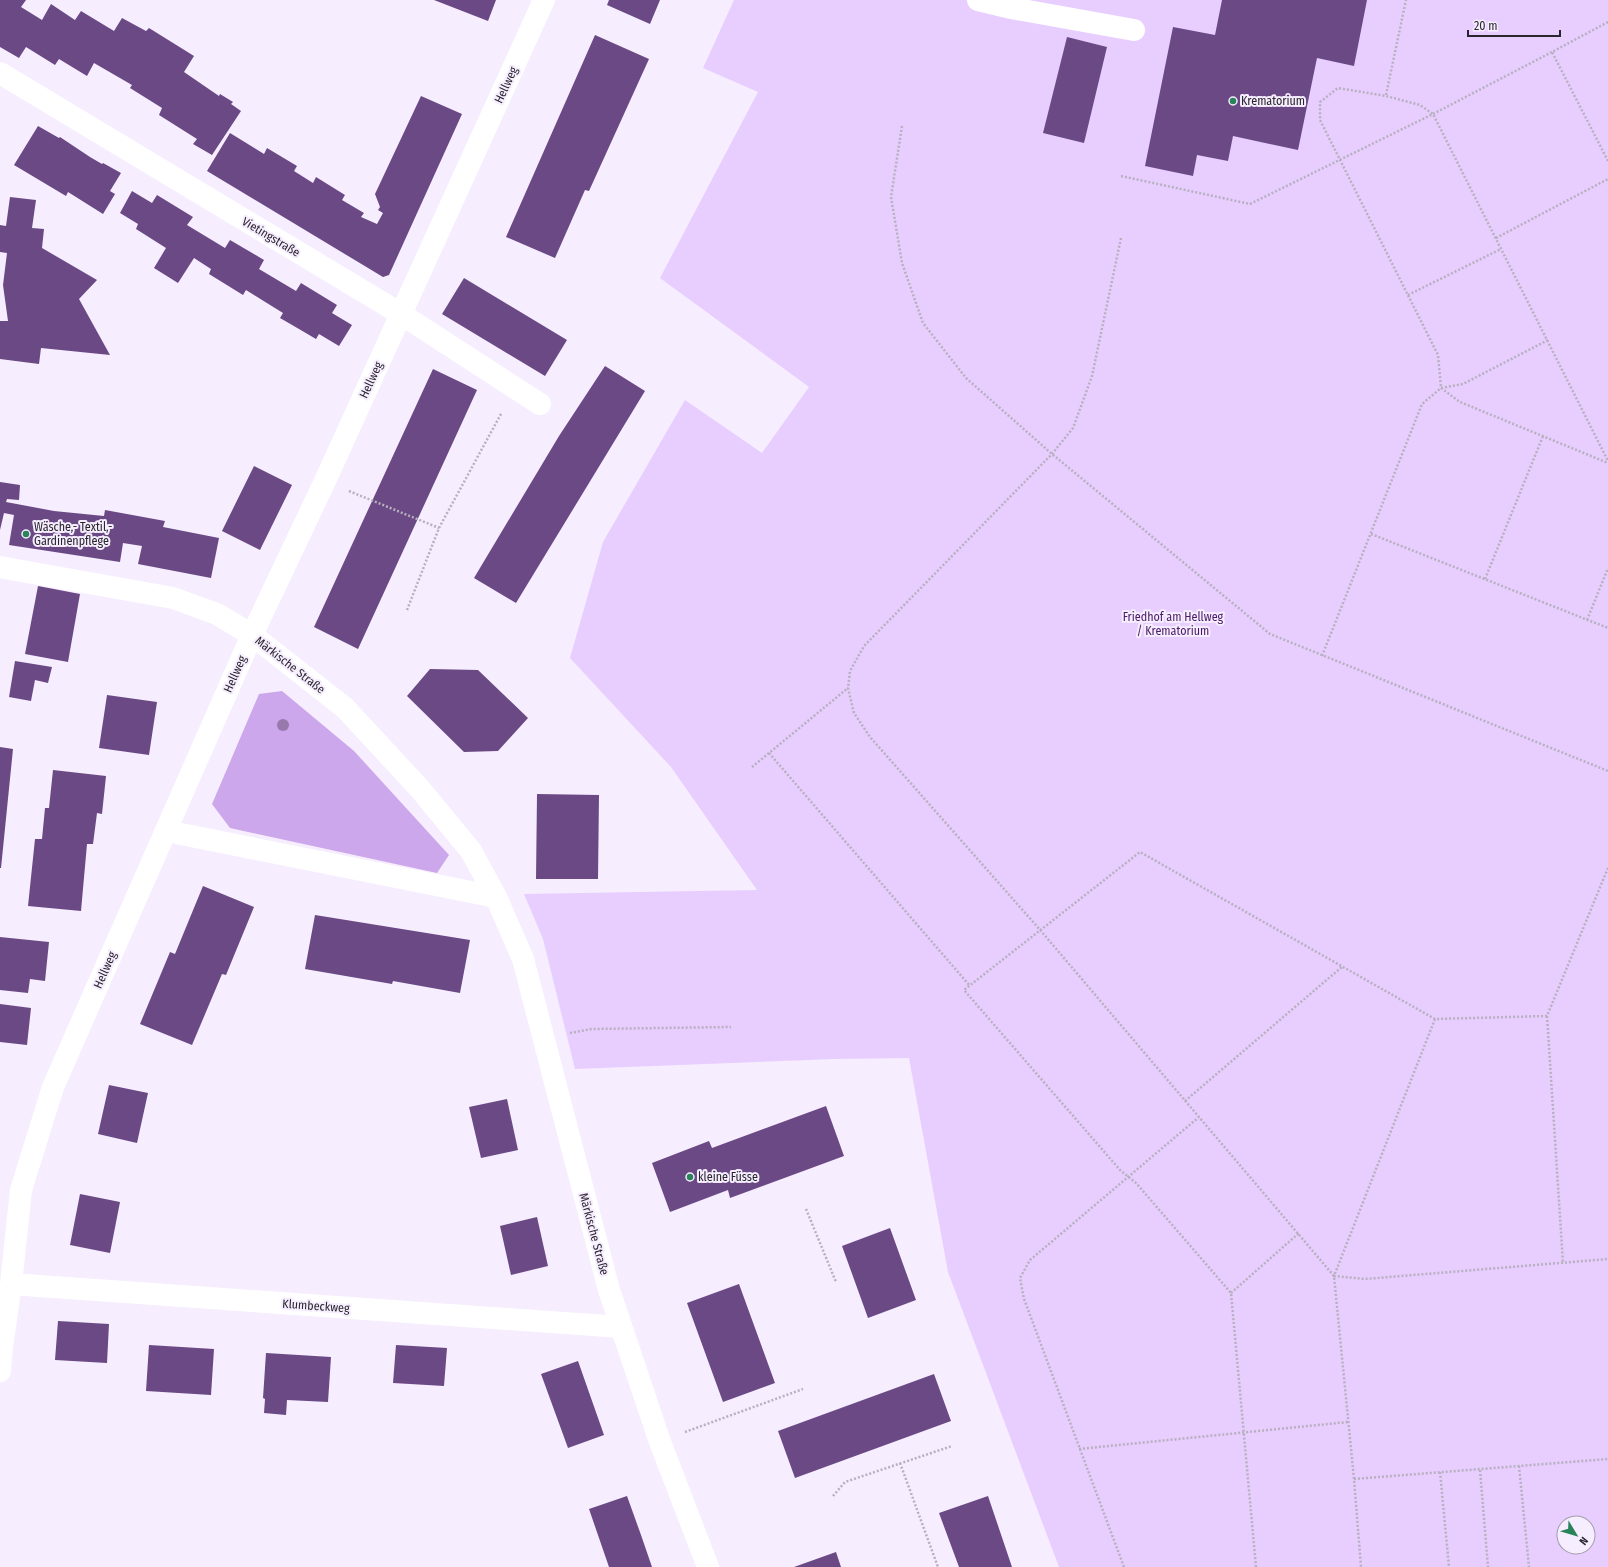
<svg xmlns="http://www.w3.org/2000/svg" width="1608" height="1567" font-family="'Fira Sans Condensed',sans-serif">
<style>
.green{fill:#e8ceff;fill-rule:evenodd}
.forest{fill:#cca7eb}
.building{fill:#6a4985}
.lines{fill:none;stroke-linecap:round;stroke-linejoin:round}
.path{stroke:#b7b0be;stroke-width:2.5;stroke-dasharray:2 2;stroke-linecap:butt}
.minor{stroke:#fff;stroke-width:22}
.tree{fill:#9779ac}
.poi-dot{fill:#2a8459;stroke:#f6edfe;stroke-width:1.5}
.labels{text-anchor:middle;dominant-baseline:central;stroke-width:4;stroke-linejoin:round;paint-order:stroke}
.street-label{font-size:12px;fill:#29252d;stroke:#f6edfe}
.poi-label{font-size:12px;fill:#29252d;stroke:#f6edfe;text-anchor:start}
.park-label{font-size:12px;fill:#4a1a68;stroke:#f6edfe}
</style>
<rect width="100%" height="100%" fill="#f6edfe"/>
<path class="green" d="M734,0H1608V1567H1059L948,1272L909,1058L833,1059L575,1069L543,939L524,894L757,890L671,767L570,658L603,542L685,400L762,453L809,387L660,278L758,92L703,68ZM1564,1523H1588V1547H1564Z"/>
<path class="forest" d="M282,691L354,751L449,855L437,873L230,828L212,804L259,694Z"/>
<path class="building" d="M0,0H26L21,7L42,20L51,4L75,20L81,11L114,31L122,18L146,31L149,28L194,56L184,72L219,96L220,94L233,102L231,104L241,111L212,155L193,144L197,139L159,115L162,108L130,88L132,85L94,63L87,76L59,59L55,65L26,47L19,58L0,47Z
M434,0H496L488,21Z
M609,0H660L650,24L607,5Z
M1222,0H1367L1354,66L1317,58L1298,150L1233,136L1228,161L1197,155L1193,176L1145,166L1173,27L1215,35Z
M595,35L649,59L589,191L585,190L555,258L506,237Z
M1067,37L1107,47L1084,143L1043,133Z
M421,96L462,114L389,275L383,277L207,171L230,133L264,154L267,148L297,166L294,171L313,183L316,177L345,195L342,200L364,213L361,217L377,224L383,213L378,210L380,207L375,194Z
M38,126L59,138L60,137L90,157L102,164L103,163L121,173L110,191L115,194L103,214L68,192L66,196L14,165Z
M132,191L152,203L157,195L193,217L187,225L225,248L230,240L264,260L259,269L296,291L301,283L337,305L332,313L352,325L339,346L319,334L316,339L299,329L280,318L283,313L246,290L243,295L209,274L211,269L194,258L178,283L154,268L166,248L136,229L138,224L120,213Z
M10,197L36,200L32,228L44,229L42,248L97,280L79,299L110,355L41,348L39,364L0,359V321H8L3,285L7,253L0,252V225L6,226Z
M464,278L567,340L545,376L442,314Z
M605,366L645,391L516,603L474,578L559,436Z
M433,369L477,390L358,649L314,627Z
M254,466L292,485L260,550L222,531Z
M0,482L20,485L19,500L7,499L6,502L54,511L104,516L105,510L165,521L163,527L219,538L211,578L138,564L142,546L123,543L120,562L9,545L14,515L4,513L0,530Z
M38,586L80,594L68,662L25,654Z
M15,661L52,667L48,683L35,680L31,701L9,697Z
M430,669L478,670L528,718L498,751L464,752L407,696Z
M107,695L157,702L149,755L99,748Z
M0,747L13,749L1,868H0Z
M53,770L106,776L102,814L97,813L93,844H87L81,911L28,906L35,839H42L45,808H49Z
M537,794L599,795L598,879H536Z
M203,886L254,907L226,975L222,974L192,1045L140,1024L170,952L175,954Z
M315,915L470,940L460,993L393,981L392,984L305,969Z
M0,937L49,942L45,981L30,979L28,993L0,990Z
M0,1004L31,1008L27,1045L0,1042Z
M109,1085L148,1093L137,1143L98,1134Z
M507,1099L518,1150L481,1158L469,1107Z
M826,1106L844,1156L730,1198L728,1190L670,1212L652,1163L709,1141L712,1148Z
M80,1194L120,1202L110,1253L70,1245Z
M537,1217L548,1266L511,1275L500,1226Z
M890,1228L916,1300L868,1318L842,1246Z
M739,1284L775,1383L723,1402L687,1303Z
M58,1321L109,1324L107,1363L55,1360Z
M149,1345L214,1349L211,1395L146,1391Z
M396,1345L447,1348L444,1386L393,1383Z
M266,1353L331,1357L328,1402L287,1400L286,1415L264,1413L265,1399L263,1398Z
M578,1361L604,1435L568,1448L541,1374Z
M934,1374L951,1421L795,1478L778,1431Z
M627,1496L641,1535L652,1567H609L589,1509Z
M988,1496L1012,1567H959L939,1513Z
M836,1552L841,1567H794Z"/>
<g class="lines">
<path class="path" d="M1608,22L1552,52L1608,161
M1386,95L1406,0
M902,126L891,197L902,263L923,323L966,378L1052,454L1270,634L1608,771
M1121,176L1250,204L1433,114L1552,52
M1121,238L1092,376L1073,428L1052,454L864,646L850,671L848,688L854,713L870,737L1041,931L1334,1276L1354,1479L1361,1567
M1496,238L1608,179
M1408,295L1501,249
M1548,340L1463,384L1441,388L1438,355L1320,120V102L1338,88L1386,96L1420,105L1433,114L1608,461
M349,491L439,528
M1371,534L1608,628
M1485,579L1543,436
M407,610L439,528L502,412
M1587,620L1608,568
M1322,656L1422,404L1441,388L1460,402L1608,463
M769,753L970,986
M752,767L848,688
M1608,868L1547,1016L1435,1019L1334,1276L1365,1279L1608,1259
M1547,1016L1563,1263
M570,1033L592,1029L731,1027
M1185,1101L1343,966
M806,1209L836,1282
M1231,1293L1299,1233
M685,1432L803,1389
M1079,1449L1348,1422
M900,1463L938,1567
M1519,1466L1529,1567
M1480,1470L1488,1567
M1440,1472L1449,1567
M1354,1479L1608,1459
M833,1496L845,1482L952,1446
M1124,1567L1024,1299L1020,1278L1030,1260L1199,1117
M1256,1567L1231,1293L1136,1183L1120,1170L964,990L1140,852L1435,1019"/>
<path class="minor" d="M978,0L1011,8L1134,30
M0,73L401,314L540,404
M0,567L173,598L217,614L252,635L345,708L420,789L471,851L496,897L523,959L609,1290L660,1442L708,1567
M166,831L496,897
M11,1284L621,1327
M0,1371L2,1347L11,1284L21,1190L53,1087L252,635L325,481L544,0"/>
</g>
<circle class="tree" cx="283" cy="725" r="6"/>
<g class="poi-dot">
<circle cx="1233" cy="101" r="4"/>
<circle cx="26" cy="534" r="4"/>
<circle cx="690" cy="1177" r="4"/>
</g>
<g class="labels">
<g class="street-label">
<text transform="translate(506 85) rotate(-65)">Hellweg</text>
<text transform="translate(271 237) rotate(31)">Vietingstraße</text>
<text transform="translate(371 380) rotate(-65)">Hellweg</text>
<text transform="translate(290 665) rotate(38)">Märkische Straße</text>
<text transform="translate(235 674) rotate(-66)">Hellweg</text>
<text transform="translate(105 970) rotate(-66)">Hellweg</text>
<text transform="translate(594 1234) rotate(75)">Märkische Straße</text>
<text transform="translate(316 1306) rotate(4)">Klumbeckweg</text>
</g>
<g class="poi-label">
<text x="1241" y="101">Krematorium</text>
<text x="34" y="527">Wäsche,- Textil,-<tspan x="34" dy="14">Gardinenpflege</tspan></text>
<text x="698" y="1177">kleine Füsse</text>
</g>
<g class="park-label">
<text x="1173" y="617">Friedhof am Hellweg<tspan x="1173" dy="14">/ Krematorium</tspan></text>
</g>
</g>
<g transform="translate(1576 1535) rotate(128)"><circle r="19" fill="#f6edfe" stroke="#a49daa"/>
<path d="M0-3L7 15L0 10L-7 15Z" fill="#2a8459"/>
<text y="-6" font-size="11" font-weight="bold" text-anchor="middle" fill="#29252d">N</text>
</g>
<path d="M1468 30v6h92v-6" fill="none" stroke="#29252d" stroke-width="2"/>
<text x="1474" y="30" font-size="12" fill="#29252d" stroke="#f6edfe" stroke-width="3" paint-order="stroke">20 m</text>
</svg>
